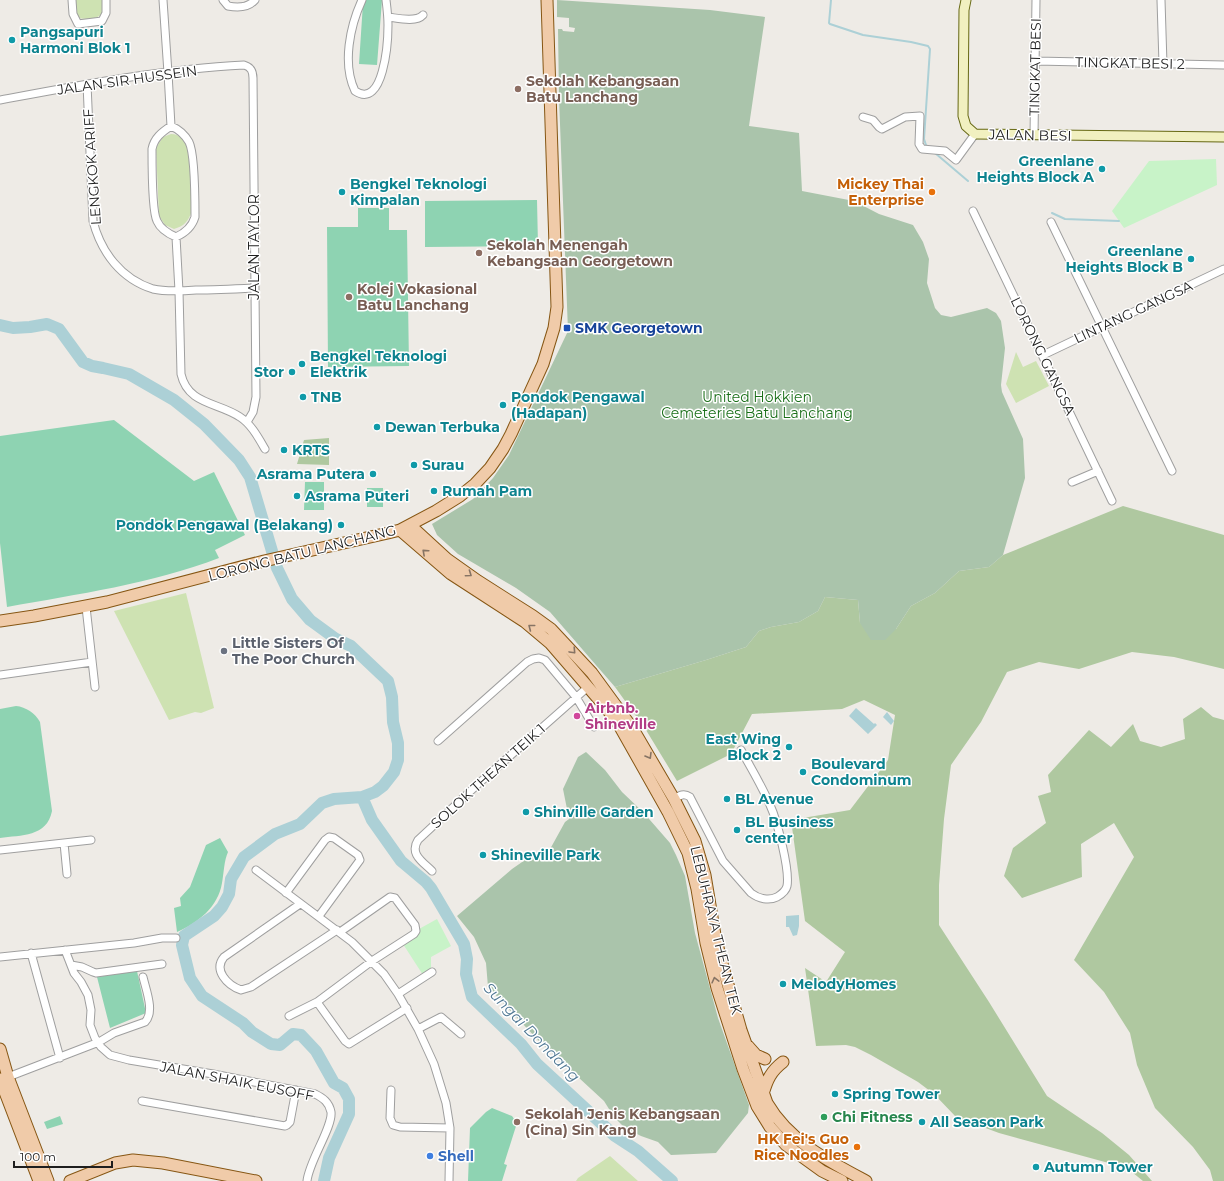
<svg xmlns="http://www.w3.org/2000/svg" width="1224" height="1181" font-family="Montserrat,sans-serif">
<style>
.grass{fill:#cee2b2}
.forest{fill:#afc8a0}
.cemetery{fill:#aac4ab}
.park{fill:#c8f3c8}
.pitch{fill:#8ed3b2}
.water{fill:#acd0d6}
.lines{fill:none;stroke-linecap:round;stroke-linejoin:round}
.stream{stroke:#acd0d6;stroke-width:2}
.river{stroke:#acd0d6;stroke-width:12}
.street-casing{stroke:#9f9f9f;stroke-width:9}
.secondary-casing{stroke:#666813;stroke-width:11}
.primary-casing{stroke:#865613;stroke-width:13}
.street{stroke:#fff;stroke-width:7}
.secondary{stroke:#f1f0c0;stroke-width:9}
.primary{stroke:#f0cba9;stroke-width:11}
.oneway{stroke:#877464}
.culture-dot{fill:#0f9aa8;stroke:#fff;stroke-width:1.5}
.education-dot{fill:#8d6e63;stroke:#fff;stroke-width:1.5}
.food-dot{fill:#e8710a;stroke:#fff;stroke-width:1.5}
.transit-dot{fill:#1a4fb4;stroke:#fff;stroke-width:1.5}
.worship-dot{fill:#6b7280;stroke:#fff;stroke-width:1.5}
.hotel-dot{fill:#d1479c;stroke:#fff;stroke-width:1.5}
.leisure-dot{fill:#2e9e5b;stroke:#fff;stroke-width:1.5}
.shop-dot{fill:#3f7fe0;stroke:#fff;stroke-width:1.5}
.labels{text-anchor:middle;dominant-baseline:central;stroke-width:3;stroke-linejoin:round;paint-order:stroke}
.culture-label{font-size:14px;font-weight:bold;fill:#0d838f;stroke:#fff;text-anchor:start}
.street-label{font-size:14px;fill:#1e1e1e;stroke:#fff}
.education-label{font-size:14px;font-weight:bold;fill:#785e54;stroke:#fff;text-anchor:start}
.food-label{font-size:14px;font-weight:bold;fill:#c56008;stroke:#fff;text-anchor:end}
.transit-label{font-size:14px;font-weight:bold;fill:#164399;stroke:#fff;text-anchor:start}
.park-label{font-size:14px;fill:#1a6f19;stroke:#fff}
.worship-label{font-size:14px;font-weight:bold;fill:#5b616d;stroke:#fff;text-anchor:start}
.hotel-label{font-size:14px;font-weight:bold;fill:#b23c85;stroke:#fff;text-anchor:start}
.leisure-label{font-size:14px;font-weight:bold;fill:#27864d;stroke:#fff;text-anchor:start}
.shop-label{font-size:14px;font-weight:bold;fill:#366cbe;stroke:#fff;text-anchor:start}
.water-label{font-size:15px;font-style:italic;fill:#507894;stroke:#fff}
</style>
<rect width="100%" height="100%" fill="#eeebe6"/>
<path class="grass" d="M74,0H103C103,4 105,10 102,13C98,20 83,20 77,17Z
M171,134C180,134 186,141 189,150L192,211C188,222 184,226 174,229L165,225L159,216L156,148L163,137Z
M1016,352L1023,367L1036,361L1049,386L1016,403L1006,384Z
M186,593L214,708L201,713L195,712L169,720L114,611Z
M610,1156L638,1181H576L578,1178Z"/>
<path class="forest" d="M329,438V465L297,464L304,440Z
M1123,506L1224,535V669L1174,657L1132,652L1079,669L1039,662L1007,672L981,722L951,765L944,819L939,885V925L989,1002L1047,1096L1102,1133L1129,1155L1152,1181H1143L1127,1168L999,1133L956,1117L934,1094L918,1082L871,1055L855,1047L846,1045L816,1046L805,968L826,982L845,952L805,921L791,820L850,810L888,760L895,715L864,700L842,709L752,714L731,754L677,781L646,730L615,687L706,660L746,647L759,631L771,627L799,622L818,611L825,597L858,600L860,623L896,629L911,606L935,593L959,571L989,567L1003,555Z
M1201,707L1213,717L1224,720V1181H1213L1210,1170L1193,1147L1155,1108L1137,1065L1130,1033L1104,992L1074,960L1134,857L1114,823L1081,844L1082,877L1022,898L1004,876L1013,848L1046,823L1038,796L1051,792L1048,775L1089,730L1111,747L1133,724L1140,741L1161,747L1185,739L1183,719Z"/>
<path class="cemetery" d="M557,0L710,10L765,17L749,126L799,133L802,191L854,201L879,214L913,225L923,242L929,259L927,283L935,308L941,315L951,317L987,308L996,313L1001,321L1005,348L1001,385L1002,392L1023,439L1025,478L1003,555L989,567L959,571L935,593L911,606L896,629L885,640H871L860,623L858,600L825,597L818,611L799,622L771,627L759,631L746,647L706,660L615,687L550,612L516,588L458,554L437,535L432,524L473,499L493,478L509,455L568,331L559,98L558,29H562L563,31L574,32L575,28L569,27V18L557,17Z
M586,752L605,770L622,792L643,812L670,843L676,855L685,876L695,933L718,1018L749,1105L748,1113L716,1153L671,1155L658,1142L641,1136L625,1128L614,1117L604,1101L539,1041L488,987L486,963L474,937L457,916L512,869L525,860L549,851L565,822L569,819L563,789L578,757Z"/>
<path class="park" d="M1216,159L1217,185L1124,228L1112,211L1149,161Z
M437,919L451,946L431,957V969L423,975L403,944L416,934L419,929Z"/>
<path class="pitch" d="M365,0H382L377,65L359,64L363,3Z
M537,200L538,246L425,247V201Z
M358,208H389V230H407L409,366L328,367L327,227H358Z
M114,420L194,481L214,472L245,535L215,550L219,558C151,584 78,594 7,607L0,543V436Z
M305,482H324V510H304Z
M367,488H383V507H367Z
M16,706C26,707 35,713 40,722L52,811C47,837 21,835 0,838V709Z
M220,838L228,852C224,861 224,872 222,883C218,907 198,923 177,932L174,908L181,906L180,898L190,887L206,845Z
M137,971L146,1013L110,1028L97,977Z
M492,1108L512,1116L517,1123L504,1164L507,1165L502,1181H468L470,1128L486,1112Z
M60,1116L63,1124L47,1129L44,1122Z"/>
<path class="water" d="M856,708L874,724L875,723L877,725L868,734L849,716Z
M887,712L894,721L891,725L883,717Z
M799,915V926L797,935L793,936L789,927H786V916Z"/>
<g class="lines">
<path class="stream" d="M831,0L829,23L830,24L863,35L911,42L928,46L930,49L924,139L926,145L929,148
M935,153L968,181
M1052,213L1065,219L1119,221"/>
<path class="river" d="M0,325L13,328L30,327L47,324L59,329L83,362L92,366L103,368L129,374L174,400L204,424L239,460L250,477L277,568L292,599L310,620L336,639L351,646L388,681L392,697L393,722L398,743V760L394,772L383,786L375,792L362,797L334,799L322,803L300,824L275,834L244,857L231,879L229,894L222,907L214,916L184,936L182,945L190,978L202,996L243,1023L252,1032L271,1044L280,1045L293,1034L301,1035L316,1051L334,1083L343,1088L349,1099V1114L329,1158L324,1181
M362,797L372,820L401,861L426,882L431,888L464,944L467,959L466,974L472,997L521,1044L537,1064L615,1136L638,1151L672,1181"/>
<defs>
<path id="street" d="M72,0L73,14L78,24L102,21L106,13V0
M163,0L168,73L171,126
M223,0L228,6C238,8 248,8 255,0
M362,0C350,26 342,64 355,91C384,110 388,41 388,25C388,17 387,8 386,0
M1161,0L1163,64
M388,17C397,18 416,23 423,15
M1036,61L1224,65
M87,84L93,221C101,252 121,279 153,289C166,292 182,291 196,290C215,290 235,289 254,288
M0,100C80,85 163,69 244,65C251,67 253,71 253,78L256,397L253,412L247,422
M863,117L873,120L879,127L882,129L905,117L920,116L919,144L922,149L945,151L956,160L975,134
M171,126C178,129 185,135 189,142C195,154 195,201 195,217C192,227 185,233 176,237C169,234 160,228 157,221C152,212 152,162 152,149C154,138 162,132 171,126Z
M1034,135L1036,0
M973,211L1112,501
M1051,222L1172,471
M176,237L179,291L181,374C188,405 218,402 240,417C251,424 258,437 265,449
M1043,355L1224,269
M1072,482L1098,471
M86,607L95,687
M0,675L92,662
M438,741L527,662L533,659L539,658L545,660L576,697L594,727
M674,799C680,795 684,793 690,797L723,861L751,893C759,899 769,901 777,897C782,894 786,891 787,886C790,870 777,820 770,805C762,786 751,768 741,750
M64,843L67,874
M0,850L91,840
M256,870L352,942L384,974L398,994L418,1029L434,1064L446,1103L450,1128L449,1181
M432,871C423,862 409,854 418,840L477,785L588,687
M286,893L325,840L329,837L334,838L358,855L360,860L319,916
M300,904L224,957C213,970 227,985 241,990L251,987L337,930
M65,950L74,973L81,982L88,995L91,1010L90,1025L95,1038L101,1047L110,1055L129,1060L213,1074L315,1094C323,1098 329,1102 331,1112C333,1127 309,1161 307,1181
M31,953L60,1058
M0,957L134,943L162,938H176
M71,965L82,967L93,972L96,973L162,964
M398,994L432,972
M317,1002L345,1041L349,1044L407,1008
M289,1016L317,1002L372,961L414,934L416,931L415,925L395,898L390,897L340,932
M418,1029L441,1017L461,1034
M8,1077L99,1042L114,1033L145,1022C155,1012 146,990 143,977
M391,1090L390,1118L393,1125L400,1127L450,1128
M142,1101L285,1126L287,1125L290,1122L296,1090"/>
<path id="secondary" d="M966,0L964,10L963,116L966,126L975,134L1224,137"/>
<path id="primary" d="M410,525L447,559L478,581L533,616L551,629L592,673L633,729L674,799L695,841L705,875L715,935L721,960L741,1030L767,1103C789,1141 828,1161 866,1181
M400,530L451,574L525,622L550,643L607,709L619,725L668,812L688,853L697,889L706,943L717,988L743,1069L757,1106L770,1127L786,1145L822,1171L842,1181
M0,621L34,616L107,602L264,561L388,533L400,530L436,511L460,496L475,484L490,468L503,449L511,434L543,364L554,328L557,307L547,0
M748,1046L756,1055L765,1059
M0,1049L8,1077L48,1181
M0,1079L39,1181
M763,1094C767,1080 771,1071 783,1062
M70,1181L115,1163L133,1160L163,1163L256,1181"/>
</defs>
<use href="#street" class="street-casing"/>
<use href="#secondary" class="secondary-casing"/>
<use href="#primary" class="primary-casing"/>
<use href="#street" class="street"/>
<use href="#secondary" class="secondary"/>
<use href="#primary" class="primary"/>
</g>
<defs><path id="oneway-chevron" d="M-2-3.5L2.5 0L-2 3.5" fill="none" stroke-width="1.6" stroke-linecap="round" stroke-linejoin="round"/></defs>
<g class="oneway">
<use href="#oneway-chevron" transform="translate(425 552) rotate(-138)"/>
<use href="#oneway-chevron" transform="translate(469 574) rotate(35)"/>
<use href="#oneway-chevron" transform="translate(531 627) rotate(-142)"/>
<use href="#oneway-chevron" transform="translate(573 651) rotate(47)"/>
<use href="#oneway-chevron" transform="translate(649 756) rotate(59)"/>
<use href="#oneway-chevron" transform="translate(715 980) rotate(-104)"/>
</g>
<g class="culture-dot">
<circle cx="12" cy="40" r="4"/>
<circle cx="1102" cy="169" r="4"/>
<circle cx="342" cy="192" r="4"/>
<circle cx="1191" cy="259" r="4"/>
<circle cx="302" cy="364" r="4"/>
<circle cx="292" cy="372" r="4"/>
<circle cx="303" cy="397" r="4"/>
<circle cx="503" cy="405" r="4"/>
<circle cx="377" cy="427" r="4"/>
<circle cx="284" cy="450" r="4"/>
<circle cx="414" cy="465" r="4"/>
<circle cx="373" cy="474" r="4"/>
<circle cx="434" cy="491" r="4"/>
<circle cx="297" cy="496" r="4"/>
<circle cx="341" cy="525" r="4"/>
<circle cx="789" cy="747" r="4"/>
<circle cx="803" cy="772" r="4"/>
<circle cx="727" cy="799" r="4"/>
<circle cx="526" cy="812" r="4"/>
<circle cx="737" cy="830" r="4"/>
<circle cx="483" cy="855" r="4"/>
<circle cx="783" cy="984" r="4"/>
<circle cx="835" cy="1094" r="4"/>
<circle cx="922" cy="1122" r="4"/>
<circle cx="1036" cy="1167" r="4"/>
</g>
<g class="education-dot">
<circle cx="518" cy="89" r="4"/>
<circle cx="479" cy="253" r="4"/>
<circle cx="349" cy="297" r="4"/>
<circle cx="517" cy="1122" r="4"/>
</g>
<g class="food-dot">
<circle cx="932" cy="192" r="4"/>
<circle cx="857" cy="1147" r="4"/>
</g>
<rect class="transit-dot" x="563" y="324" width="8" height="8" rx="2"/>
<circle class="worship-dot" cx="224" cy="651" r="4"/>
<circle class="hotel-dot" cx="577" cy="716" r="4"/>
<circle class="leisure-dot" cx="824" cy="1117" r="4"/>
<circle class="shop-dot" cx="430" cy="1156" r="4"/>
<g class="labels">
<g class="culture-label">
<text x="20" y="32">Pangsapuri<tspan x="20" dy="16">Harmoni Blok 1</tspan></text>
<text x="1094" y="161" text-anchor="end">Greenlane<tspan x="1094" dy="16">Heights Block A</tspan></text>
<text x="350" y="184">Bengkel Teknologi<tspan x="350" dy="16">Kimpalan</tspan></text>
<text x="1183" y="251" text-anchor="end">Greenlane<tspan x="1183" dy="16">Heights Block B</tspan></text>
<text x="310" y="356">Bengkel Teknologi<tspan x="310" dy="16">Elektrik</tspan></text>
<text x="284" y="372" text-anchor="end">Stor</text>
<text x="311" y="397">TNB</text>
<text x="511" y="397">Pondok Pengawal<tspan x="511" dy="16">(Hadapan)</tspan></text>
<text x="385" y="427">Dewan Terbuka</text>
<text x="292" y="450">KRTS</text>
<text x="422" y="465">Surau</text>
<text x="365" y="474" text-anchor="end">Asrama Putera</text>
<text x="442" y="491">Rumah Pam</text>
<text x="305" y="496">Asrama Puteri</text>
<text x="333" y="525" text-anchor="end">Pondok Pengawal (Belakang)</text>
<text x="781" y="739" text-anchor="end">East Wing<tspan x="781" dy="16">Block 2</tspan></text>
<text x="811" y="764">Boulevard<tspan x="811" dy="16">Condominum</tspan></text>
<text x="735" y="799">BL Avenue</text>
<text x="534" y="812">Shinville Garden</text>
<text x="745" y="822">BL Business<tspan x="745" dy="16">center</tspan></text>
<text x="491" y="855">Shineville Park</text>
<text x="791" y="984">MelodyHomes</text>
<text x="843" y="1094">Spring Tower</text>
<text x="930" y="1122">All Season Park</text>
<text x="1044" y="1167">Autumn Tower</text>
</g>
<g class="street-label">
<text transform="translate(1130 63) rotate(1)">TINGKAT BESI 2</text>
<text transform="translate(1035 67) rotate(-89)">TINGKAT BESI</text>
<text transform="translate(127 80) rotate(-8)">JALAN SIR HUSSEIN</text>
<text transform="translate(1030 135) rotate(1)">JALAN BESI</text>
<text transform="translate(92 167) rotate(-94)">LENGKOK ARIFF</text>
<text transform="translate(254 247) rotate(-90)">JALAN TAYLOR</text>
<text transform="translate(1133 312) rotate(-25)">LINTANG GANGSA</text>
<text transform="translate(1043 356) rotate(64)">LORONG GANGSA</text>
<text transform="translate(302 553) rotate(-14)">LORONG BATU LANCHANG</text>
<text transform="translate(488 776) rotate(-42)">SOLOK THEAN TEIK 1</text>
<text transform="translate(716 930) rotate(76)">LEBUHRAYA THEAN TEK</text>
<text transform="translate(237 1081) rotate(11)">JALAN SHAIK EUSOFF</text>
</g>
<g class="education-label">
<text x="526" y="81">Sekolah Kebangsaan<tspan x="526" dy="16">Batu Lanchang</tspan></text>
<text x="487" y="245">Sekolah Menengah<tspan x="487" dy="16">Kebangsaan Georgetown</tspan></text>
<text x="357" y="289">Kolej Vokasional<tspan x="357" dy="16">Batu Lanchang</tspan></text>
<text x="525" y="1114">Sekolah Jenis Kebangsaan<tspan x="525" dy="16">(Cina) Sin Kang</tspan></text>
</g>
<g class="food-label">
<text x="924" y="184">Mickey Thai<tspan x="924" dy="16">Enterprise</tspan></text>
<text x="849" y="1139">HK Fei's Guo<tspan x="849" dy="16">Rice Noodles</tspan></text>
</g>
<g class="transit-label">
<text x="575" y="328">SMK Georgetown</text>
</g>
<g class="park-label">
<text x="757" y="397">United Hokkien<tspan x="757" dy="16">Cemeteries Batu Lanchang</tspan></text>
</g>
<g class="worship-label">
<text x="232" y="643">Little Sisters Of<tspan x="232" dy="16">The Poor Church</tspan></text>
</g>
<g class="hotel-label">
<text x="585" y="708">Airbnb.<tspan x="585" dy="16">Shineville</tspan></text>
</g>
<g class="leisure-label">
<text x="832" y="1117">Chi Fitness</text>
</g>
<g class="shop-label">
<text x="438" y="1156">Shell</text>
</g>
<g class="water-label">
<text transform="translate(532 1032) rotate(46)">Sungai Dondang</text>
</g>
</g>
<path d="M14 1161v6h98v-6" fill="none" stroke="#1e1e1e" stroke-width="2"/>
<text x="20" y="1161" font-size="12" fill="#1e1e1e" stroke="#ffffff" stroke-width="3" paint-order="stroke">100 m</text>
</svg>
